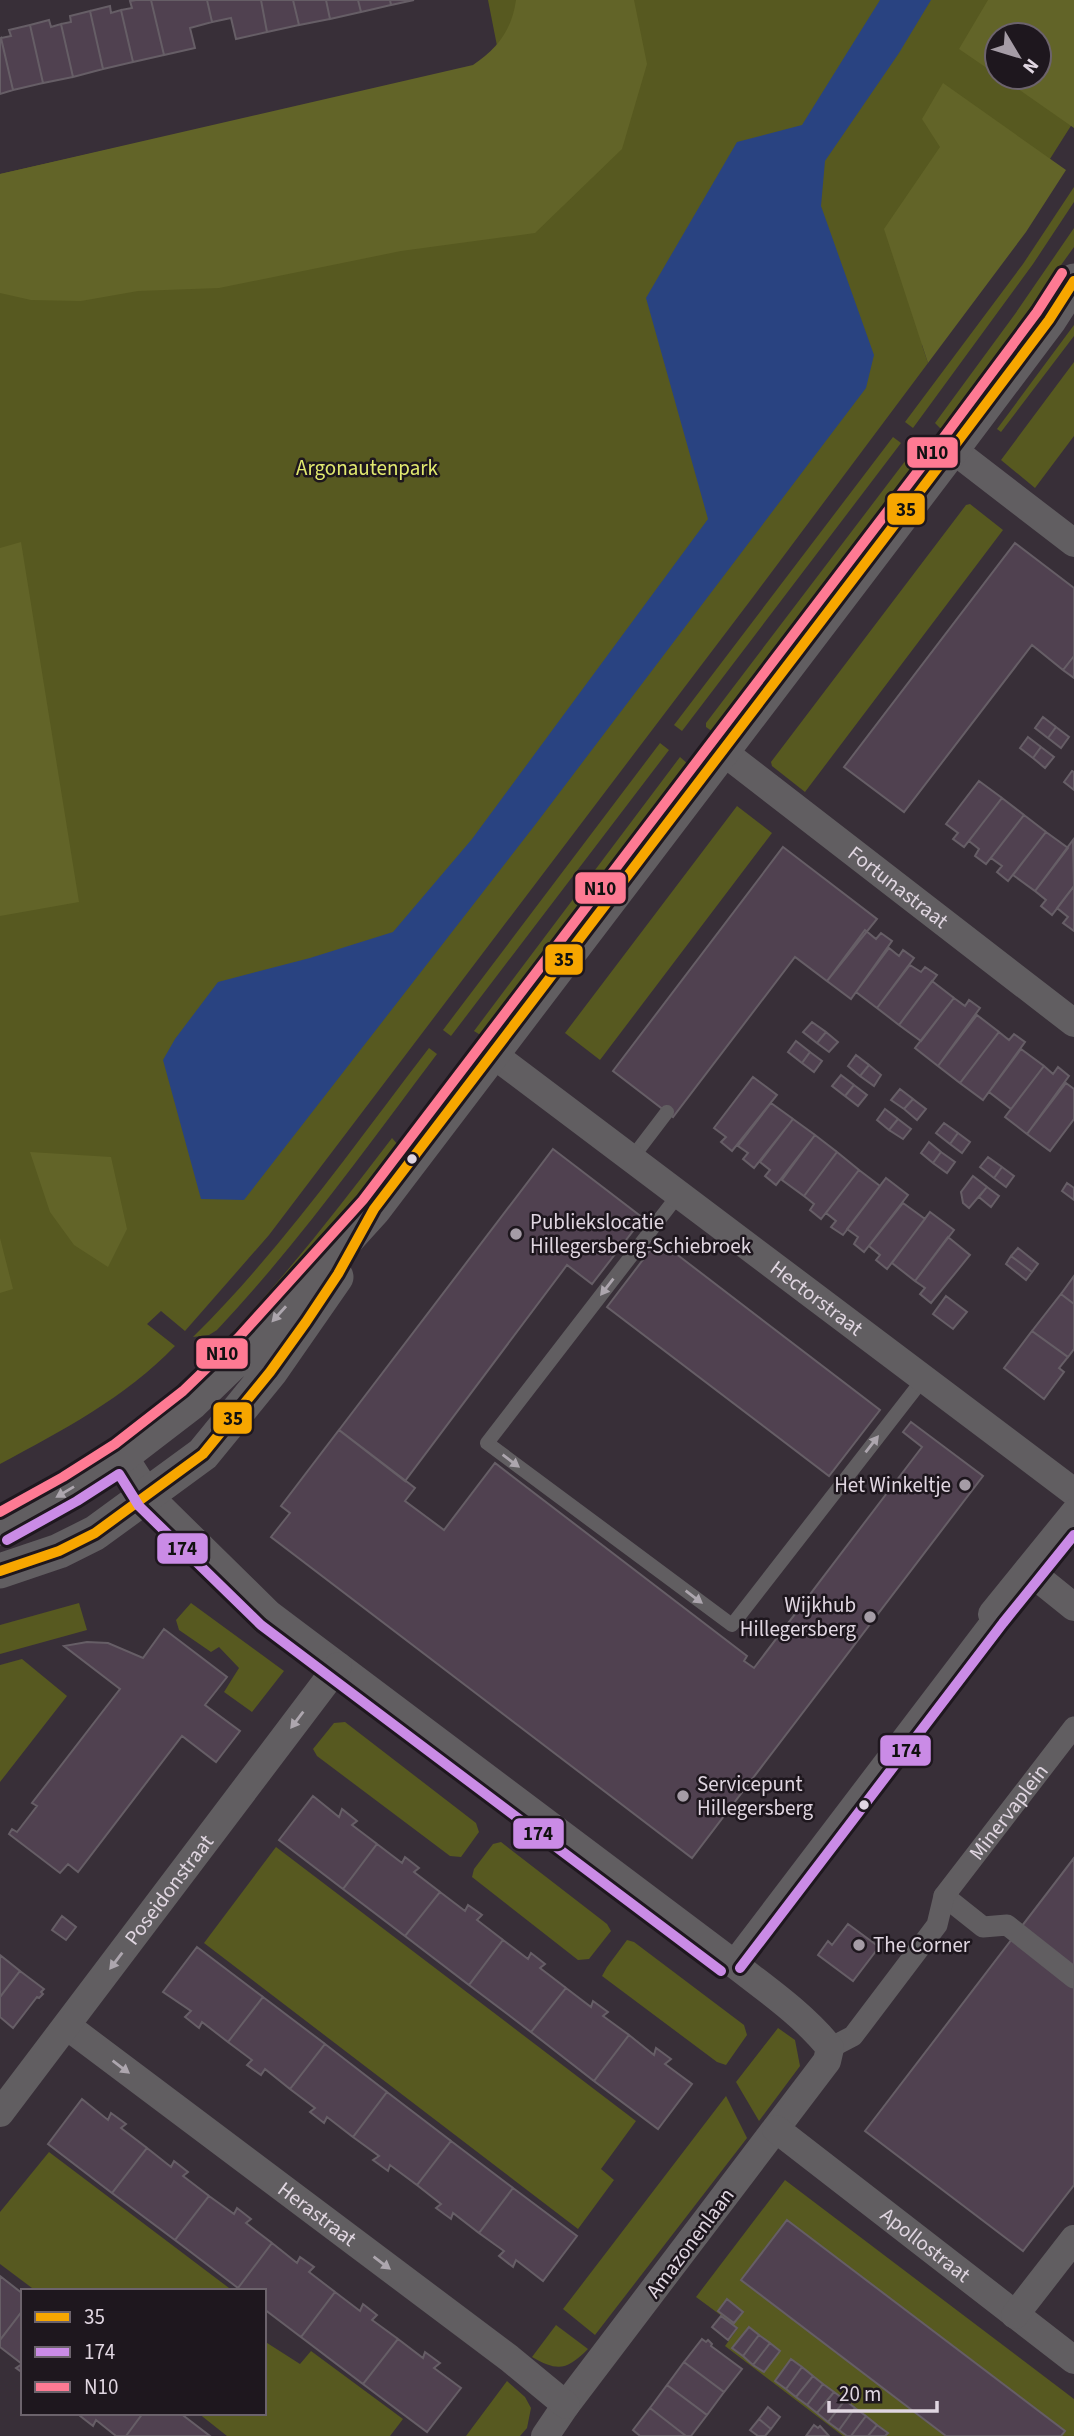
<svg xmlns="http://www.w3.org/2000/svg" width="1074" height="2436" font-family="'Source Sans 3',sans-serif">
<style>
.green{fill:#575920;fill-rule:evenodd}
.forest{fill:#626428}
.water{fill:#294381}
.building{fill:#504150;stroke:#665e66;stroke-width:2}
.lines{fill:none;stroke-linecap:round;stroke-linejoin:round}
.service{stroke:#615e61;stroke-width:14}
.pedestrian{stroke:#615e61;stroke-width:21}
.minor{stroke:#615e61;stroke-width:28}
.tertiary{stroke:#615e61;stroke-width:35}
.bus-1-casing{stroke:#1e171e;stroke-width:16}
.bus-2-casing{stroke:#1e171e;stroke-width:16}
.bus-3-casing{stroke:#1e171e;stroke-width:16}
.bus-1{stroke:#f7a600;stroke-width:10}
.bus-2{stroke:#ca8be6;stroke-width:10}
.bus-3{stroke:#fe7a93;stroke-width:10}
.oneway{fill:#ada6ae}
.bus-dot{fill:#e0d6e1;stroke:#1e171e;stroke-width:2.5}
.poi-dot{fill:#a59ca6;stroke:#1e171e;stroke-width:2.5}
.labels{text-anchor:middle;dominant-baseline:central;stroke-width:5;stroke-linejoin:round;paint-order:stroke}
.park-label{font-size:21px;fill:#e2ea6f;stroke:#1e171e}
.street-label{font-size:21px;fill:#e0d6e1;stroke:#1e171e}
.poi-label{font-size:21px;fill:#e0d6e1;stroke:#1e171e;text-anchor:start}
.line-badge{stroke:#1e171e;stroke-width:2.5}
.pale-badge-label{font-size:19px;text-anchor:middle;font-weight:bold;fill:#111}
</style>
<rect width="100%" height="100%" fill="#382f38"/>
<path class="green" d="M488,0H1074V121L982,266L922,345L928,363L753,597L269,1235L185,1331L161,1311L147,1324L175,1346C125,1398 63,1430 0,1464V174L500,61ZM997,35H1039V77H997Z
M1074,187V202L1033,264L913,428L905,422L1023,264Z
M1074,228V247L944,428H940L935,423L1015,314Z
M1074,325V336L1001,432L997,429Z
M1074,362V436L1035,488L1001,460Z
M893,437L901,443L682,731L674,725Z
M912,452L921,458L713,732L706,727V723Z
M970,504L1003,530L805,792L772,766L771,762L966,505Z
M660,743L669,750L451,1036L443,1030Z
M680,757L688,764L482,1036L474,1031Z
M737,806L772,833L600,1060L565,1033Z
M429,1048L437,1054C366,1148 298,1244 217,1330L209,1335L193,1337C282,1249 353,1147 429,1048Z
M392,1138L399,1146L320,1249L195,1386L188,1378C264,1304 328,1222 392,1138Z
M79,1603L87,1630L0,1654V1625Z
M191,1603L284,1671L252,1712L224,1692L239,1668L219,1647L211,1652L179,1630L176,1620Z
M22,1659L67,1696L0,1782V1665Z
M345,1722L476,1823L479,1832L461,1857L450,1856L317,1756L313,1749L334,1723Z
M501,1842L607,1924L611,1931L589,1959L578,1960L472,1877L474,1869L493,1844Z
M276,1847L636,2121L601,2169L614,2180L578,2229L204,1943Z
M627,1940L634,1942L744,2025L747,2035L726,2065L717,2062L602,1976L607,1967Z
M778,2028L795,2040L800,2066L759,2121L736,2082Z
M726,2096L747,2138L595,2335L563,2309Z
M49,2152L233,2291H36L0,2264V2212Z
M785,2180L1074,2399V2436H843L725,2346L738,2328L696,2297Z
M556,2325L588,2349C567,2370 558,2372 532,2357Z
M264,2341L300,2364L311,2351L403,2419L390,2436H227L198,2413H264Z
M507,2381L525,2397L531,2408L527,2428L520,2436H466Z"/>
<path class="forest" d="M516,0H634L647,64L622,149L535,233L401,251L219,288L138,291L81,301L31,300L0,293V174L473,65C497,49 512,30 516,0Z
M988,0H1074V128L1001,77H1039V35H997V75L959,49Z
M943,83L1066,170L1026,232L928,363L884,229L940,147L922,119Z
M21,542L79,902L0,916V548Z
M30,1152L111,1157L127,1229L108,1267L74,1245L50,1212Z
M0,1238L13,1289L0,1293Z"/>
<path class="water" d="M880,0H931L899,53L825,161L821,206L874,355L866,388L535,825L244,1200L201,1199L163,1060L175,1039L218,982L310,958L393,932L472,839L708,519L646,298L737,142L802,125Z"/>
<path class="building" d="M136,0H151L164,55L133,62L121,10L132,8L130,1Z
M151,0H207L212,22L190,28L195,48L164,55Z
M207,0H261L267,32L236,39L231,18L212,22Z
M261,0H293L299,25L267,32Z
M293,0H326L330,19L299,25Z
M326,0H358L361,12L330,19Z
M358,0H390L391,5L361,12Z
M390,0H414L391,5Z
M110,6L111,13L121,10L133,62L103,69L90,11Z
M90,11L103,69L73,77L61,24L71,22L70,16Z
M49,20L51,27L61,24L73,77L43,83L30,25Z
M30,25L43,83L13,90L1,38L11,36L9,30Z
M1,38L13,90L0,94V39Z
M1015,543L1074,588V656L1063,670L1032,645L904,812L844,767Z
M1074,656V678L1063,670Z
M1043,717L1056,727L1048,738L1035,728Z
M1056,727L1069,737L1061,748L1048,738Z
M1028,737L1041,747L1033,758L1020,748Z
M1041,747L1054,757L1045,768L1033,758Z
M1072,771L1074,772V790L1064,782Z
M979,781L1002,798L964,847L953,839L958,833L946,824Z
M1002,798L1024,815L986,864L975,856L979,849L969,841Z
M1024,815L1046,832L1008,881L997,872L1002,866L991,858Z
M1046,832L1068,848L1035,891L1013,875Z
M1073,840L1074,886L1052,915L1041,906L1046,900L1035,891Z
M783,847L877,919L827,981L795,957L673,1117L613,1071Z
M1074,886V931L1063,923L1068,917L1057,908Z
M865,930L876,939L881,933L892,941L851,999L827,981Z
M889,948L899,956L903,950L914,958L877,1008L856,992Z
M910,965L921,972L925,967L937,975L899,1025L877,1008Z
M932,981L954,998L921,1041L899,1025Z
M954,998L965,1006L969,1000L980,1008L938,1066L915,1048Z
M977,1015L999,1032L960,1083L938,1066Z
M812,1022L826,1032L817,1043L803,1032Z
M826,1032L838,1042L829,1052L817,1043Z
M999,1032L1009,1040L1014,1034L1025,1042L983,1100L960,1083Z
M796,1041L810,1052L802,1063L788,1052Z
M1021,1049L1044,1066L1011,1109L989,1092Z
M810,1052L822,1061L814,1072L802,1063Z
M856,1055L869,1065L860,1076L848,1066Z
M869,1065L881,1075L874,1086L860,1076Z
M1044,1066L1053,1074L1058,1067L1069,1076L1027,1134L1005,1117Z
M841,1075L854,1085L845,1096L832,1086Z
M753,1077L777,1095L732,1151L721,1142L726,1137L714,1128Z
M1066,1083L1074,1089V1119L1050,1151L1027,1134Z
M854,1085L867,1095L858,1106L845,1096Z
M900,1089L913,1099L904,1109L891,1100Z
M913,1099L926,1109L917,1120L904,1109Z
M771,1103L793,1119L754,1168L743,1159L748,1153L738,1146Z
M885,1109L898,1119L889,1130L877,1120Z
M793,1119L815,1135L776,1185L765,1176L770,1170L760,1162Z
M898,1119L911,1129L903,1139L889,1130Z
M944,1123L958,1133L950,1144L936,1133Z
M958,1133L970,1142L962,1153L950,1144Z
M815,1135L837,1152L804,1196L782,1180Z
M929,1142L941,1152L933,1163L921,1153Z
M553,1149L643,1218L592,1284L567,1265L405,1481L339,1430Z
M837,1152L859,1170L821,1219L810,1210L814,1204L804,1196Z
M941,1152L955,1162L947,1173L933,1163Z
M988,1157L1002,1167L994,1178L980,1167Z
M1002,1167L1014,1176L1006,1187L994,1178Z
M859,1170L880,1186L843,1235L831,1227L836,1221L826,1213Z
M973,1176L987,1187L969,1208L963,1203L961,1192Z
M886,1178L908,1195L864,1252L854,1244L858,1237L847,1229Z
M1067,1183L1074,1188V1200L1062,1191Z
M987,1187L999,1196L991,1207L979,1197Z
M903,1203L925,1219L887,1269L876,1260L880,1255L869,1246Z
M930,1212L954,1230L915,1281L892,1263Z
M948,1237L970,1255L931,1303L920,1294L925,1288L915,1281Z
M658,1240L880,1410L829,1476L607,1307Z
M1018,1248L1038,1264L1032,1272L1011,1256Z
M1011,1256L1032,1272L1026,1280L1006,1264Z
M1074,1276V1304L1061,1294Z
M1061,1294L1074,1304V1349L1068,1357L1032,1331Z
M946,1296L967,1312L953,1329L933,1314Z
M1032,1331L1068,1357L1059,1368L1064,1372L1044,1399L1004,1368Z
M911,1422L983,1476L692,1858L271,1537L290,1513L281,1506L339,1430L415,1488L405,1501L444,1530L495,1463L747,1656L744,1661L754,1668L922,1447L903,1432Z
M164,1629L227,1677L205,1705L240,1731L216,1762L182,1736L78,1872L68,1864L60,1873L9,1834L12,1829L17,1832L37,1806L32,1803L120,1689L64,1646L87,1642L108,1643L143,1658Z
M313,1796L339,1817L342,1809L357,1821L352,1825L377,1844L343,1889L279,1840Z
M377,1844L402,1863L405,1857L419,1868L414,1872L440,1892L405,1936L343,1889Z
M1074,1858V2185L1023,2251L865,2131Z
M440,1892L465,1911L468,1905L482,1915L477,1920L503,1940L469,1985L405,1936Z
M62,1916L76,1927L66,1940L52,1930Z
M848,1924L879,1947L853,1981L818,1955L828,1941L832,1945Z
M503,1940L528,1959L531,1953L545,1964L540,1968L566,1988L531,2032L469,1985Z
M197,1947L263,1997L228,2042L202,2022L199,2028L185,2017L191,2011L163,1992Z
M0,1955L20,1971L0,1997Z
M20,1971L44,1989L41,1992L43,1994L39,1998L37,1997L13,2028L0,2017V1997Z
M566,1988L591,2007L593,2001L608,2012L603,2016L629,2035L594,2081L531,2032Z
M263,1997L325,2044L290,2089L265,2069L261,2075L247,2065L252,2060L228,2042Z
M629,2035L654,2055L656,2048L671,2059L665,2064L692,2084L658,2129L594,2081Z
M325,2044L387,2092L353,2137L327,2117L324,2123L310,2112L315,2108L290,2089Z
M387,2092L451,2141L417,2185L390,2165L388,2171L373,2160L379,2156L353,2137Z
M82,2099L108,2120L111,2113L126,2124L121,2128L147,2148L112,2193L48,2144Z
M451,2141L513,2188L479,2233L453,2213L451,2219L436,2208L441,2204L417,2185Z
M147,2148L171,2167L174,2161L188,2172L183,2176L209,2196L175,2240L112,2193Z
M513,2188L577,2236L543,2281L516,2260L513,2267L499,2256L504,2251L479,2233Z
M209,2196L234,2214L237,2208L251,2219L246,2223L272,2243L238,2288L175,2240Z
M787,2220L1065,2431L1061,2436H946L741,2280Z
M272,2243L297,2263L300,2257L314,2267L309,2272L335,2292L301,2337L264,2309V2291H241L238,2288Z
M0,2276L23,2294V2310L0,2340Z
M335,2292L360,2311L363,2304L377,2315L372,2320L398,2339L363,2384L301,2337Z
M727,2299L743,2312L734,2323L718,2311Z
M23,2310V2373L16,2368L22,2364L0,2347V2340Z
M721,2316L737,2328L728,2340L712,2327Z
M749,2327L759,2335L743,2356L732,2348Z
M759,2335L770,2343L753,2365L743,2356Z
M398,2339L423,2358L425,2352L440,2363L434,2368L461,2388L427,2432L363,2384Z
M702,2339L706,2342L708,2340L712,2344L711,2346L742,2369L724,2392L684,2362Z
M770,2343L780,2351L764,2372L753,2365Z
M791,2359L802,2367L786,2389L775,2381Z
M684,2362L724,2392L707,2415L667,2385Z
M802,2367L813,2376L796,2397L786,2389Z
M813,2376L823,2384L807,2405L796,2397Z
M823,2384L834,2392L817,2413L807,2405Z
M667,2385L707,2415L691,2436H686L650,2408Z
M834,2392L845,2400L828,2422L817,2413Z
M845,2400L855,2408L839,2430L828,2422Z
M768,2407L780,2417L771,2429L759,2419Z
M650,2408L686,2436H640L633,2430Z
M855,2408L866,2416L851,2436H847L839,2430Z
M82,2413H143L126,2436H116L96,2420L93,2426L79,2415Z
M143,2413H180L210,2436H126Z
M866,2416L877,2425L868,2436H851Z
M759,2419L771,2429L765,2436H758L750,2430Z
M814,2425L818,2428L820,2426L829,2436H806Z
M877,2425L888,2433L885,2436H868Z"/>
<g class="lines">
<path class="service" d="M632,1158L667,1112
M679,1194L487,1443L732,1625L924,1378
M729,1960L992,1614"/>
<g class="pedestrian">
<path d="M944,1896L983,1927L1007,1925L1074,1978"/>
<path id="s1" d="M830,2048L853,2036L937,1925L944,1896L1074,1727"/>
</g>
<g class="minor">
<path d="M952,449L1074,543"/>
<path id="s2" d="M721,750L1074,1023"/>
<path id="s3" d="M494,1055L1074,1492"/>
<path d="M123,1455L149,1496L269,1614L729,1960C763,1987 802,2013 830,2048L827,2061L566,2405L545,2436"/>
<path d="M1028,1570L1074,1607"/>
<path d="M992,1614L1074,1513"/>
<path id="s4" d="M67,2026L509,2358L566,2405"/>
<path id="s5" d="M0,2113L338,1666"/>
<path id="s6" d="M776,2129L1074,2360"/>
<path d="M1015,2315L1074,2239"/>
</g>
<path class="tertiary" d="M0,1528L70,1489L123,1455L192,1402L249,1347L374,1209L952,449L1049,320L1074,281
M0,1571L59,1551L95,1533L203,1454L270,1372L336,1277"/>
<defs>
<path id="bus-1" d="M0,1571L59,1551L95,1533L203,1454L270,1372L306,1322L338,1274L374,1209L952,449L1049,320L1074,281"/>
<path id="bus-2" d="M7,1540L77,1501L119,1474L139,1506L261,1625L721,1971
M740,1968L1003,1623L1074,1535"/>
<path id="bus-3" d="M0,1512L63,1477L115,1444L183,1391L239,1337L363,1200L941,441L1037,312L1062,273"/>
</defs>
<use href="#bus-1" class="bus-1-casing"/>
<use href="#bus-2" class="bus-2-casing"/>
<use href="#bus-3" class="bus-3-casing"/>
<use href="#bus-1" class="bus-1"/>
<use href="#bus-2" class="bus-2"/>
<use href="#bus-3" class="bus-3"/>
</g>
<defs><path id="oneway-solid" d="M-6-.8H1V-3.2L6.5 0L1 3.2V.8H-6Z" transform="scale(1.75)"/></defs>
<g class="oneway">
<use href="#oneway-solid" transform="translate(607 1287) rotate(128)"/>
<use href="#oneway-solid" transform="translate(279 1314) rotate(132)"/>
<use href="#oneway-solid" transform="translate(872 1444) rotate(-52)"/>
<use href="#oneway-solid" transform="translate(511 1461) rotate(37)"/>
<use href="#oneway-solid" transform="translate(65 1492) rotate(149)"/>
<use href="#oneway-solid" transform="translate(694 1597) rotate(37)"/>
<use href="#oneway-solid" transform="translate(297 1720) rotate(127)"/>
<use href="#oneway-solid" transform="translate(116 1961) rotate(127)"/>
<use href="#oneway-solid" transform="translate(121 2067) rotate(37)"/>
<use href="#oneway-solid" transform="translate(382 2263) rotate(37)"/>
</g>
<g class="bus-dot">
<circle cx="412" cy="1159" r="6"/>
<circle cx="864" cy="1805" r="6"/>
</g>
<g class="poi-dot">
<circle cx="516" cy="1234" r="7"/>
<circle cx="965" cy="1485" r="7"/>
<circle cx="870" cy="1617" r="7"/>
<circle cx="683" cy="1796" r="7"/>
<circle cx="859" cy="1945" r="7"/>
</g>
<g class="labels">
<g class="park-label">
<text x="367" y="468">Argonautenpark</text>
</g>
<g class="street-label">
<text stroke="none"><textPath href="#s2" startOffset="224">Fortunastraat</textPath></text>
<text stroke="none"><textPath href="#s3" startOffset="404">Hectorstraat</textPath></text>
<text stroke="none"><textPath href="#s1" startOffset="301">Minervaplein</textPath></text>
<text stroke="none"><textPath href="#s5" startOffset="280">Poseidonstraat</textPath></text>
<text stroke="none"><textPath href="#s4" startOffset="313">Herastraat</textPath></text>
<text transform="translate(690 2243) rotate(-53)">Amazonenlaan</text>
<text stroke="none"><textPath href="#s6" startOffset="189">Apollostraat</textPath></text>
</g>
<g class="poi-label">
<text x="530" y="1222">Publiekslocatie<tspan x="530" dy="24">Hillegersberg-Schiebroek</tspan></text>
<text x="951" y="1485" text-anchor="end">Het Winkeltje</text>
<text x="856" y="1605" text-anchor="end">Wijkhub<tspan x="856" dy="24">Hillegersberg</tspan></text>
<text x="697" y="1784">Servicepunt<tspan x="697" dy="24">Hillegersberg</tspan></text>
<text x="873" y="1945">The Corner</text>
</g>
</g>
<g class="line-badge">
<rect x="906" y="436" width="53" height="33" rx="7" fill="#fe7a93"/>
<rect x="886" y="492" width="40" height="34" rx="7" fill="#f7a600"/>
<rect x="574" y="871" width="53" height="34" rx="7" fill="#fe7a93"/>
<rect x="544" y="943" width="40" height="33" rx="7" fill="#f7a600"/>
<rect x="195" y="1337" width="54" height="33" rx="7" fill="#fe7a93"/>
<rect x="212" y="1401" width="41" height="34" rx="7" fill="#f7a600"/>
<rect x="156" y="1532" width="53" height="33" rx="7" fill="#ca8be6"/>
<rect x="879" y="1734" width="53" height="33" rx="7" fill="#ca8be6"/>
<rect x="512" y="1817" width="53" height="33" rx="7" fill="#ca8be6"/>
</g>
<g class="pale-badge-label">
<text x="932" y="459">N10</text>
<text x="906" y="516">35</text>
<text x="600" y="895">N10</text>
<text x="564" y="966">35</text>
<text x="222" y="1360">N10</text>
<text x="233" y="1425">35</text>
<text x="182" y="1555">174</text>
<text x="906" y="1757">174</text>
<text x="538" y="1840">174</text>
</g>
<rect x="21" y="2289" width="245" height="126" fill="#1e171e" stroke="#6c636c" stroke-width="2"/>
<rect x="35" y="2312" width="35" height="10" fill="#f7a600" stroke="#6c636c" stroke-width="2"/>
<text x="84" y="2324" font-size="21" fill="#e0d6e1">35</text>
<rect x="35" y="2347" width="35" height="10" fill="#ca8be6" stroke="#6c636c" stroke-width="2"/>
<text x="84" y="2359" font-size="21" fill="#e0d6e1">174</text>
<rect x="35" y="2382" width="35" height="10" fill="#fe7a93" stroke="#6c636c" stroke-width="2"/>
<text x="84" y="2394" font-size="21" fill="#e0d6e1">N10</text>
<g transform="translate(1018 56) rotate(128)"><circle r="33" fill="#1e171e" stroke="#6c636c" stroke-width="2"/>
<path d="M0-5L12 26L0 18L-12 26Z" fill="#a59ca6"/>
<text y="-10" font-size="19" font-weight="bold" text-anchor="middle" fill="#e0d6e1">N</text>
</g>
<path d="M829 2401v10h108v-10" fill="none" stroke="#e0d6e1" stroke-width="3.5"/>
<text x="839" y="2401" font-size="21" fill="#e0d6e1" stroke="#1e171e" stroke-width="5" paint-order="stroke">20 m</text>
</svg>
